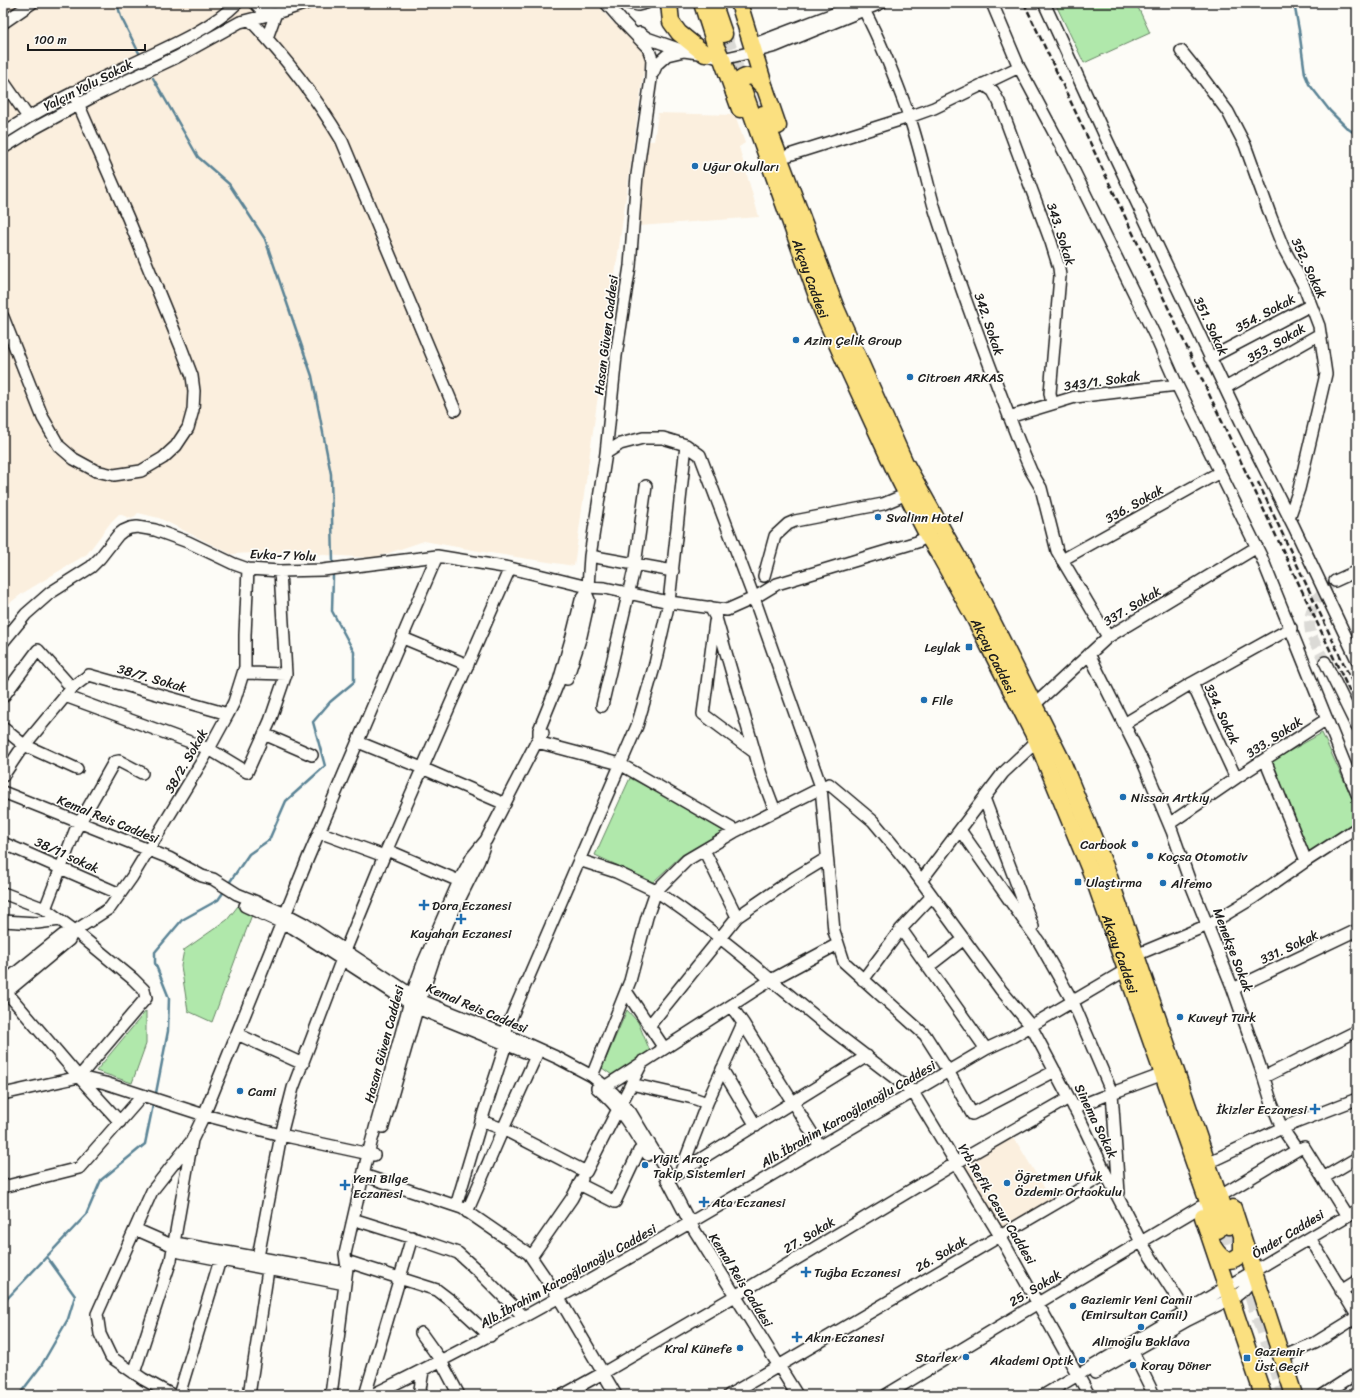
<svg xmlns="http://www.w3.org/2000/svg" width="1360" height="1398" font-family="Sriracha,sans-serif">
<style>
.built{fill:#fbefde}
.green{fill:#b0e8ab;stroke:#668264}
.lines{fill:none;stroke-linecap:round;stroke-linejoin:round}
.stream{stroke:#5a8395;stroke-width:2.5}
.minor-tunnel{stroke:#dbdad6;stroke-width:11;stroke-dasharray:11 5.5;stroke-linecap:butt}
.highway-tunnel{stroke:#dbdad6;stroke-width:16;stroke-dasharray:16 8;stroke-linecap:butt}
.minor-casing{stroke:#1c1c1c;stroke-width:14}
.highway-casing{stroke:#1c1c1c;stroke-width:19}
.minor{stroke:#fdfcf7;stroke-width:11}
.highway{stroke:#fbe080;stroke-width:16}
.rail{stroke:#1c1c1c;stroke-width:2.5;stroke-dasharray:6 3;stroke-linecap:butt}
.poi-dot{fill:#1f6fb2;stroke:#fdfcf7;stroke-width:1.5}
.labels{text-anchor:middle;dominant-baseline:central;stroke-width:3.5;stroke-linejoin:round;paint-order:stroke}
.street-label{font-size:13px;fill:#1c1c1c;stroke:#fdfcf7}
.poi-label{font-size:13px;fill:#1c1c1c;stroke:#fdfcf7;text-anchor:start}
</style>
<rect width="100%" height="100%" fill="#fdfcf7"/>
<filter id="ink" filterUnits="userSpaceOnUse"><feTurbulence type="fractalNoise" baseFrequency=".025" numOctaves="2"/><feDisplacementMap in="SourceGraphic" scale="8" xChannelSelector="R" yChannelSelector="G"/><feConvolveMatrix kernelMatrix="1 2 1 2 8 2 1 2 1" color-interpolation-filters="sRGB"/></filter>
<g filter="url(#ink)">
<path class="built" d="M3,3H597L610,20L647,48L574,566L484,552L424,541L374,558L276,552L231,554L159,518L138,513L132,519L119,514L111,522L87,554L23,593L3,608Z
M658,113L735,115L745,143L739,147L759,217L639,226L642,185L649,141H654Z
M1013,1136L1053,1202L1001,1232L963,1163Z"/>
<path class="green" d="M1055,3H1136L1150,33L1084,63Z
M1322,733L1357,809V823L1308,854L1272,761Z
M630,778L686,808L723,831L682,855L653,882L595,855Z
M238,906L253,912L212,1022L188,1011L181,966L184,950L227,920Z
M627,1010L638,1022L650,1051L612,1075L602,1068Z
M146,1011V1044L132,1083L96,1071Z"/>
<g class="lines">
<path class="stream" d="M117,3L121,17L139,53
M1294,3L1299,30L1305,74L1309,84L1330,111L1347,128L1357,135
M153,78L198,157L229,184L265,239L312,376L331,474L333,562
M227,886L249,854L269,840L286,801L325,766L313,722L330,702L354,682V652L332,611L333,576
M156,1093L168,1031L169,998L155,963V952L182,920L218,900L225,890
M3,1303L86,1215L101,1180L145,1144L153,1105
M19,1395L41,1366L68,1319L75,1296L47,1257"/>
<path class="minor-tunnel" d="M1325,662C1321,654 1316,646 1312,637C1304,615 1317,593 1335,581"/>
<path class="highway-tunnel" d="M724,34L744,92
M1229,1226L1285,1395
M1218,1230L1240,1296"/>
<defs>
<path id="minor" d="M255,3L264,12L274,13
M628,3L638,5L646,3
M992,3L1019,67L1069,161L1157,340L1177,385L1261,556L1357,794
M1044,3L1107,140L1243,426L1294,527L1357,660
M864,10C882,44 896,80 909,116C920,147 926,179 935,210C962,294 993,376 1025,457L1031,471L1041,488L1057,551L1108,637
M250,20C285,57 316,97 342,141L455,410
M3,23L32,3
M640,33L647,38L684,51
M267,38L276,13
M752,45L849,8
M1181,51L1202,77L1228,112L1245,145L1271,217L1283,247L1303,284L1319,326L1326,374L1299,489L1289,518
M653,73L657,64L667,55L684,51L705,54L722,59L753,52L776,46L881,3
M3,81L28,117
M983,84L993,91L999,102L1051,242L1059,268L1060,276L1050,393L1052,404
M3,133C42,108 82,87 124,68C160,50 208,32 237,3
M3,148L35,128L96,95L177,57L240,22L276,13L307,3
M789,155L909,117L934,108L1019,67
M3,317L43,418L59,446L74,459L96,471L114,475L141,471L163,458L176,446L188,428L193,410L194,391L192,376L181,347L128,218L73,92
M1210,358L1311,305
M1225,388L1320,334
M1009,417L1075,397L1177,385
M606,453L620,444L643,438H663L686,445L700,455L754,598L821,787L834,931L844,962L925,1035L948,1071L972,1114L1055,1071
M590,556L673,571
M1062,560L1220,472
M764,576L775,536L788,524L795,521L883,504L907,494
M1335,581L1357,571
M710,607L716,618L761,774L775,811
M715,622L703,714L754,752
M403,638L468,665
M3,642L26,614L50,593L91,567L100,558L118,535L123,531L130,528L137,527L155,530L188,542L234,564L248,569L280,571L323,570L437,556L510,568L588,587L605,588L669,602L727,610L754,598L777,584L917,542L928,536
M1089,654L1143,762L1172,831L1190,882L1233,989L1263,1075L1272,1104L1282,1128L1216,1159
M1325,662L1357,727
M244,673L286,674
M567,679L581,636L589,600L586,593
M1192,683L1236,778
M65,696L209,749L247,772L270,721L286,674L280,571
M3,697L38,650L72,688
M1034,705L1108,637L1257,547
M602,706L635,565L646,486
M1124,724L1192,683L1291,628
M3,728L24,745L77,769
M264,734L312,755
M539,737V730L559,681L572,636L581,600L586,593L588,587L590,556L606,453L616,356L630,266L637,175L651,79L652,59L648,48L621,20L606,3
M358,742L422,768L505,804
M537,742L620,764L736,831
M1265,760L1306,861
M3,776L19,752L72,688L89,675L228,714
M3,792L169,858L202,876L213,879L237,894L286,914L305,924L420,1000L507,1035L558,1058L592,1076L613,1093L631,1113L666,1171V1177L690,1223L797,1395
M984,798L1033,927
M1169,824L1236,778L1327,719
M960,830L1039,942L1073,1002L1112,1093L1158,1076
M319,832L384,856
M3,843L120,894
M387,850L459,881
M704,850L737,917
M579,860L616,872L656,891L687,860L736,831L829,784L873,821L908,863L1001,990L1031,1026L1079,1117L1106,1174L1141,1242L1185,1310
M921,881L1003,773L1037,741
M3,893L45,909L75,931L133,979L144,990L146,998L79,1077L3,1094
M245,906L293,928L417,1008L530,1054
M45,909L75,831L114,762L119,761L142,773
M3,921L37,923L60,920
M901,929L932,896
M838,944L771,980L832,1030L913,1092L1000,1236L1089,1395
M1136,955L1208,925L1253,898L1306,861L1357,828
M928,967L964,939
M863,980L901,929L986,1049
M3,983L63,935L73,932L110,908L132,877L204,758L228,714L234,702L245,667V635L248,569
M3,988L79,1077L105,1083L204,1115L281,1135L374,1155
M1233,989L1357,930
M626,991L664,1048
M3,995L69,940L73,932
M743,1023L820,1146
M649,1026L737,917L794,878L827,858
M237,1034L303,1064
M504,1034L637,726L655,664L669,602L686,445
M722,1069L756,1126
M592,1076L630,981L647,917L656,891C696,918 734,948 771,980L606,1086
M79,1077L120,1122
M1264,1077L1357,1031
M631,1084L693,1098L707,1103
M597,1088C619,1106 634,1131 648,1155
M622,1102L643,1061
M1074,1108L1112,1093L1119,1193
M481,1121L503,1129L586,1172L618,1109
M383,1127L415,1016L433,961L448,922L479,860L484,846
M1297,1150L1304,1147L1347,1216
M681,1171L707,1103L743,1023L731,1006
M363,1175L462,1208L529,1254L559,1298
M1323,1178L1357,1158
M667,1180L867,1056
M579,1184L615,1202L639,1151L644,1147
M3,1187L79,1168L143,1095
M1227,1192L1297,1150L1282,1128L1357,1099
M456,1206L484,1112L506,1044
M467,1212L503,1129L536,1056
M359,1221L429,1243L458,1253L478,1271L524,1317
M135,1229L176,1247L180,1252L345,1284
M1310,1238L1357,1316
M176,1247L181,1244L346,1273
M531,1257L572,1198L582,1179
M349,1262L437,1290L454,1303L490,1336
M347,1268L345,1254L368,1154L412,994L424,961L459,881L472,857L486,840L539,737L543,733
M1341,1291L1357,1281
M559,1298L616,1395
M421,1333L441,1361L459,1395
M1133,1352L1154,1395
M1282,1357L1315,1343L1357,1317
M134,1373L171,1260L192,1140L204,1115L308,858L437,556
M1095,1373L1188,1320L1236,1296C1246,1289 1250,1283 1254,1272
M172,1395L143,1379L111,1357L100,1334L97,1314L152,1191L190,1143
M179,1395L220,1260
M249,1395L268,1270L258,1257L281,1135L293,1088L345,951L384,856L510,568
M331,1395L347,1268L349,1262
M365,1395L412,1237
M372,1395C502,1332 627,1260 751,1187C829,1141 908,1095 986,1049L1012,1037L1126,970
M419,1395L423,1371
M563,1395L603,1373L735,1296L956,1163L1069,1098
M729,1395L1106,1174
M886,1395L1038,1303L1200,1207
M1044,1395L1357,1210
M1323,1395L1357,1373"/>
<g id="highway">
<path d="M669,3L671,22L679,33L705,54"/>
<path d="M702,3L716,47L722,59L740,109"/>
<path d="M739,3L765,88L778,126"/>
<path d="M714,5L724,34"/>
<path id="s1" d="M744,92L822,310L845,362L897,475L928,536L939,554L975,619L1037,741L1095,882L1218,1230"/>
<path d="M734,93C736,81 743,75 754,77L765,88"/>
<path d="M763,114L835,306L905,463L980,597L1061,759L1107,871L1229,1226"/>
<path d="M1233,1208L1294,1395"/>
<path d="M1203,1217L1263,1395"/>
<path d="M1214,1248C1222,1260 1230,1265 1242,1253V1239"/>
</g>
</defs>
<use href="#minor" class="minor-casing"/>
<use href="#highway" class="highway-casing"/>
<use href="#minor" class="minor"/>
<use href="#highway" class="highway"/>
<path class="rail" d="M1024,3L1357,707
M1258,482L1357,692"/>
</g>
</g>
<g class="poi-dot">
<circle cx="695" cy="166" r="4"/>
<circle cx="796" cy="340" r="4"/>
<circle cx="910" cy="377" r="4"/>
<circle cx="878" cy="517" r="4"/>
<rect x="965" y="643" width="8" height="8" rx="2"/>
<circle cx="924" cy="700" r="4"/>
<circle cx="1123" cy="797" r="4"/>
<circle cx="1135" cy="844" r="4"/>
<circle cx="1150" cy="856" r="4"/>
<rect x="1074" y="878" width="8" height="8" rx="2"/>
<circle cx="1163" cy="883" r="4"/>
<path d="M422 899h4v4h4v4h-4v4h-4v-4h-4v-4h4z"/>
<path d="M459 913h4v4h4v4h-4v4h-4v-4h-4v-4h4z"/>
<circle cx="1180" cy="1017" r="4"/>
<circle cx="240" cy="1091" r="4"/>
<path d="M1313 1103h4v4h4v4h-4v4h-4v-4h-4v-4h4z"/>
<circle cx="645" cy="1165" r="4"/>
<circle cx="1007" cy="1183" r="4"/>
<path d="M343 1179h4v4h4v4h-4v4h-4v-4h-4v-4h4z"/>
<path d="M702 1196h4v4h4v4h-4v4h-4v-4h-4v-4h4z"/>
<path d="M804 1266h4v4h4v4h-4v4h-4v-4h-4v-4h4z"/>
<circle cx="1073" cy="1306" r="4"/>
<circle cx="1141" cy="1327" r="4"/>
<path d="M795 1331h4v4h4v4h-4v4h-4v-4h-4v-4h4z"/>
<circle cx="740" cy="1348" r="4"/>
<circle cx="966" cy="1357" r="4"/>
<rect x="1243" y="1354" width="8" height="8" rx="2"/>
<circle cx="1082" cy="1360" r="4"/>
<circle cx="1133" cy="1365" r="4"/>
</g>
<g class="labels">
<g class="street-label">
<text transform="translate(88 85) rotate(-27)">Yalçın Yolu Sokak</text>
<text transform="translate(1061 234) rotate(72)">343. Sokak</text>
<text transform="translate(1309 268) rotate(65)">352. Sokak</text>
<text stroke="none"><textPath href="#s1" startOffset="198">Akçay Caddesi</textPath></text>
<text transform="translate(1265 313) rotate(-28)">354. Sokak</text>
<text transform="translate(989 324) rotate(71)">342. Sokak</text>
<text transform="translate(1211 326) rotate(65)">351. Sokak</text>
<text transform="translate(606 335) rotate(-83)">Hasan Güven Caddesi</text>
<text transform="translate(1276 343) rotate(-30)">353. Sokak</text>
<text transform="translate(1102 381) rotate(-8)">343/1. Sokak</text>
<text transform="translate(1134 504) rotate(-29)">336. Sokak</text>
<text transform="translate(283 555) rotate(2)">Evka-7 Yolu</text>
<text transform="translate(1132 606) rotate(-31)">337. Sokak</text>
<text stroke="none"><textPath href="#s1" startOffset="618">Akçay Caddesi</textPath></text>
<text transform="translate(152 678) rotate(16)">38/7. Sokak</text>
<text transform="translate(1222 714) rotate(65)">334. Sokak</text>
<text transform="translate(1274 737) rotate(-33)">333. Sokak</text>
<text transform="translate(186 761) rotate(-60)">38/2. Sokak</text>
<text transform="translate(108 819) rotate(22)">Kemal Reis Caddesi</text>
<text transform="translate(67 855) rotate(24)">38/11 sokak</text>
<text transform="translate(1289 947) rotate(-25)">331. Sokak</text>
<text transform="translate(1233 950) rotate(69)">Menekşe Sokak</text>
<text stroke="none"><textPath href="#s1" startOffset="942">Akçay Caddesi</textPath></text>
<text transform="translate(477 1008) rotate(23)">Kemal Reis Caddesi</text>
<text transform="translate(384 1044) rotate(-75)">Hasan Güven Caddesi</text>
<text transform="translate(848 1114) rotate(-30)">Alb.İbrahim Karaoğlanoğlu Caddesi</text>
<text transform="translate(1096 1121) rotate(64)">Sinema Sokak</text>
<text transform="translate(997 1204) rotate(59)">Yrb.Refik Cesur Caddesi</text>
<text transform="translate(1288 1234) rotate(-31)">Önder Caddesi</text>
<text transform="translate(809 1235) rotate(-31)">27. Sokak</text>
<text transform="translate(941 1254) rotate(-30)">26. Sokak</text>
<text transform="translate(568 1276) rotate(-29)">Alb.İbrahim Karaoğlanoğlu Caddesi</text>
<text transform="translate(741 1280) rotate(58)">Kemal Reis Caddesi</text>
<text transform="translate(1035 1288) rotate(-31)">25. Sokak</text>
</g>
<g class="poi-label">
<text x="703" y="166">Uğur Okulları</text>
<text x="804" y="340">Azim Çelik Group</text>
<text x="918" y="377">Citroen ARKAS</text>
<text x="886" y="517">Svalinn Hotel</text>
<text x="961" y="647" text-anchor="end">Leylak</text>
<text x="932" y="700">File</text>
<text x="1131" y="797">Nissan Artkıy</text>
<text x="1127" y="844" text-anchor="end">Carbook</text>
<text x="1158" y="856">Koçsa Otomotiv</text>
<text x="1086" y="882">Ulaştırma</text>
<text x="1171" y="883">Alfemo</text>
<text x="432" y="905">Dora Eczanesi</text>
<text x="461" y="933" text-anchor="middle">Kayahan Eczanesi</text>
<text x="1188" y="1017">Kuveyt Türk</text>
<text x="248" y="1091">Cami</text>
<text x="1307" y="1109" text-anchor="end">İkizler Eczanesi</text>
<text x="653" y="1158">Yiğit Araç<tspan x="653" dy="15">Takip Sistemleri</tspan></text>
<text x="1015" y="1176">Öğretmen Ufuk<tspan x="1015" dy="15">Özdemir Ortaokulu</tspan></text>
<text x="353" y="1178">Yeni Bilge<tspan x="353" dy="15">Eczanesi</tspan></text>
<text x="712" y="1202">Ata Eczanesi</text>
<text x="814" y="1272">Tuğba Eczanesi</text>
<text x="1081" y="1299">Gaziemir Yeni Camii<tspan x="1081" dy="15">(Emirsultan Camii)</tspan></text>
<text x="805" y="1337">Akın Eczanesi</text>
<text x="1141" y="1341" text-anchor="middle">Alimoğlu Baklava</text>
<text x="732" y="1348" text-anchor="end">Kral Künefe</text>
<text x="1255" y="1351">Gaziemir<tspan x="1255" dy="15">Üst Geçit</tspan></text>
<text x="958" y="1357" text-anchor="end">Starlex</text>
<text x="1074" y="1360" text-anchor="end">Akademi Optik</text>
<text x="1141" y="1365">Koray Döner</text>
</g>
</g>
<rect width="1360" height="1398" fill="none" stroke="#fdfcf7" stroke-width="16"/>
<rect x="8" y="8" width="1344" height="1382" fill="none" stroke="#1c1c1c" stroke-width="1.5" filter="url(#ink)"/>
<path d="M28 44v6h117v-6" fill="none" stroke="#1c1c1c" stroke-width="2"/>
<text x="34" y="44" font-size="12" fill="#1c1c1c" stroke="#fdfcf7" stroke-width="3" paint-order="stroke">100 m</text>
</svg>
